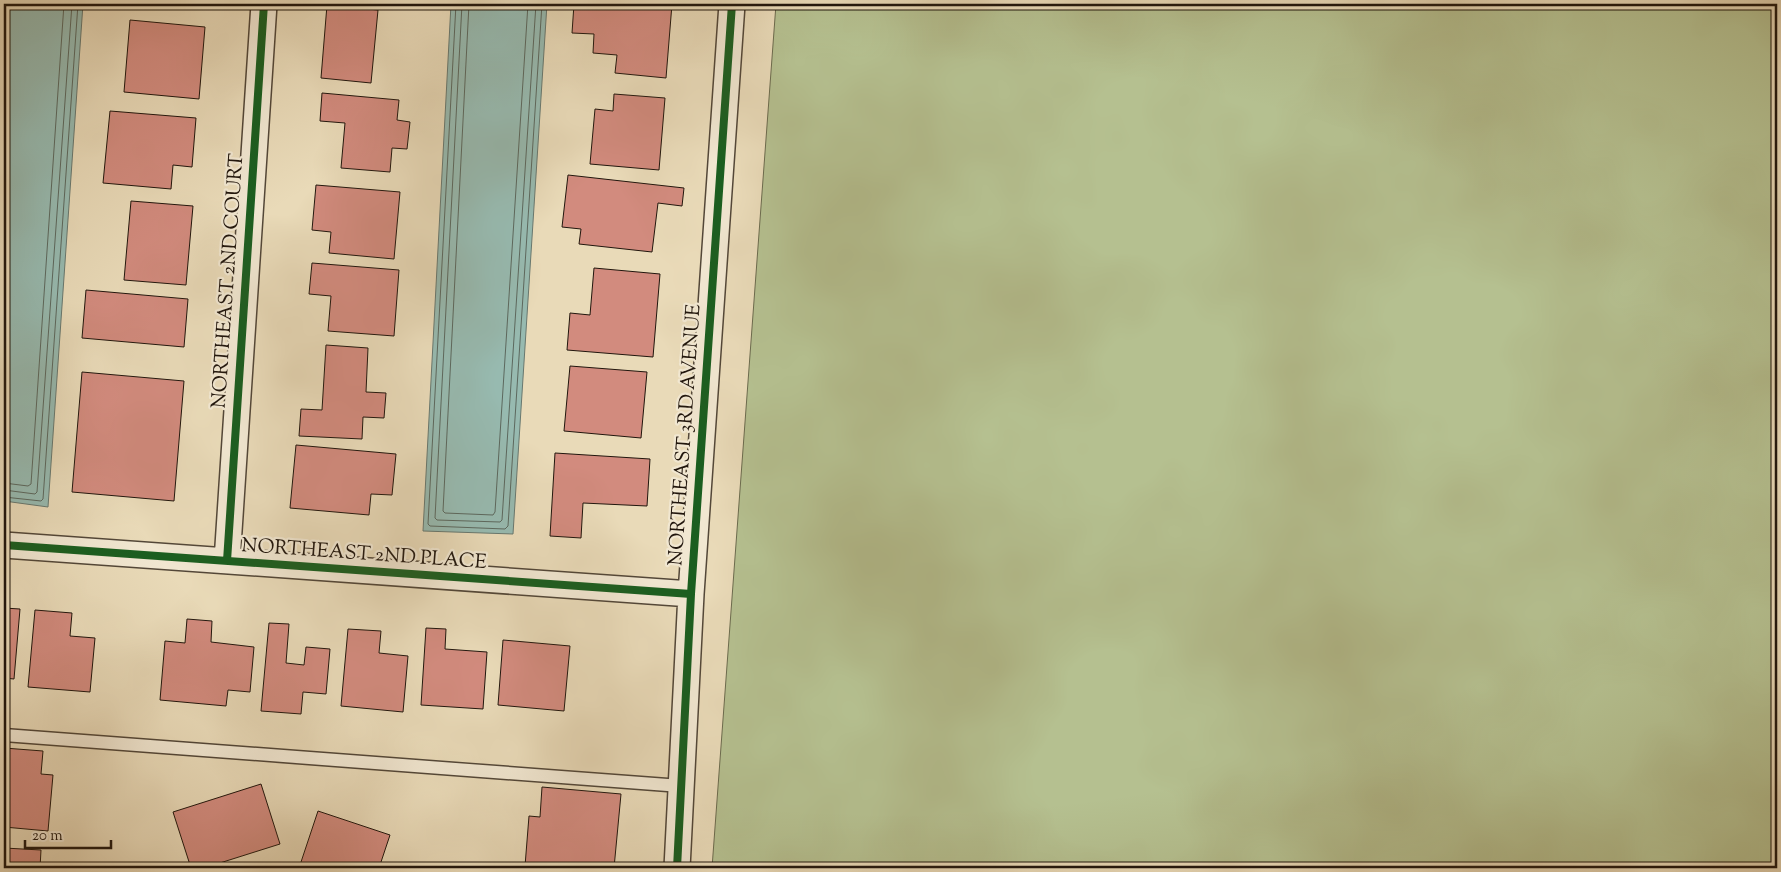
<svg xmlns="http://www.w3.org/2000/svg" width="1781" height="872" font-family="'Sorts Mill Goudy',serif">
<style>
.green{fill:#b5c090;stroke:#6b6b4e}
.water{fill:#97bab0;stroke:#68786f}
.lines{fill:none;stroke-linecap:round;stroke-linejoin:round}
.shore{stroke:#5c685e;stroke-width:1}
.building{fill:#d28b7e;stroke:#21160d}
.service-casing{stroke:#534738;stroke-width:15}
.minor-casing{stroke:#534738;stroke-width:28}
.service{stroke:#f1e7d1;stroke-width:12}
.minor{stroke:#f1e7d1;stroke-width:25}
.cycleway-casing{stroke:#f1e7d1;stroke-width:11}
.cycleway{stroke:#1b5e20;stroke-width:8}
.labels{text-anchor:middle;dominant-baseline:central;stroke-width:4.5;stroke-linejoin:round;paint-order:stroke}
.street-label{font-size:20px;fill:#21160d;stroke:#f1e7d1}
</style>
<rect width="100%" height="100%" fill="#e9dab8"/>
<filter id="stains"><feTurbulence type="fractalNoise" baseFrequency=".004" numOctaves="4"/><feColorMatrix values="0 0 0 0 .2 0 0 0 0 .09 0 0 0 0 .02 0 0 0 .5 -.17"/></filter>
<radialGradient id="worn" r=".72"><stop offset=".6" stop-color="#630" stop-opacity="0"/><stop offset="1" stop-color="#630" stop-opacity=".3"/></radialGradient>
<path class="green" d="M776,4H1777V868H712Z"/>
<path class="water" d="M4,4H83L48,507L4,501Z
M451,4H547L513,534L423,531Z"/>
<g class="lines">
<path class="shore" d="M456,4L428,524L430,526L505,529L508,526L542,4
M462,4L435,518L437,520L500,522L502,520L536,4
M469,4L443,511L445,513L493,515L495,512L528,4
M4,483L28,486L31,484L64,4
M4,490L35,494L37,492L72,4
M4,497L41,501L43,499L78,4"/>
</g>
<path class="building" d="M128,4H176V8Z
M574,4H672L666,78L615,73L617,55L593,53L594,34L572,33Z
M327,5L378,10L371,83L321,78Z
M130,20L205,27L199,99L124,92Z
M322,93L399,100L397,120L410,122L407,149L392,148L390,172L341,168L345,123L320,121Z
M614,94L665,98L659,170L590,164L595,109L613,111Z
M110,111L196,118L192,167L173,165L171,189L103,183Z
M568,175L684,188L682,206L658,203L652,252L579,244L581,229L562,227Z
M316,185L400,192L394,259L329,253L331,232L312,230Z
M131,201L193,206L186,285L124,280Z
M312,263L399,270L394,336L328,331L331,296L309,294Z
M594,268L660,274L653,357L567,350L570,313L590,315Z
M86,290L188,299L184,347L82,338Z
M326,345L368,348L366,392L386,393L384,418L363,417L362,439L299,436L301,409L322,410Z
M570,366L647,372L641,438L564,431Z
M82,372L184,381L174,501L72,492Z
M296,445L396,454L392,495L371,494L369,515L290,508Z
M555,453L650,459L647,506L583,503L581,538L550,536Z
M4,608L20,609L14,679L4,678Z
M35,610L72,613L70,636L95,638L90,692L28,687Z
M187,619L212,621L211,642L254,647L250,692L228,690L226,706L160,700L165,641L185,643Z
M269,623L289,624L286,663L304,665L306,647L330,649L326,694L303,692L301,714L261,711Z
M426,628L446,629L445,649L487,652L483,709L421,705Z
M348,629L381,631L379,653L408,656L403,712L341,706Z
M503,640L570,646L564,711L498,705Z
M4,748L43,751L41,774L53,775L48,831L4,827Z
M261,784L280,844L204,868H191L173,812Z
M542,787L621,794L614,868H549L525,866L529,816L540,817Z
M318,811L390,835L379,868H299Z
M4,848L41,850L40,868H4Z"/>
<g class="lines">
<defs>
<path id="service" d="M4,735L681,786"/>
<path id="minor" d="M4,545L691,594
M227,561L264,4
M677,868L691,594L732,4"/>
</defs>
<use href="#service" class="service-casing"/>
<use href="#minor" class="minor-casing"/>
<use href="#service" class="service"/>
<use href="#minor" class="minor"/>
<defs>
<path id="cycleway" d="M4,545L691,594
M227,561L264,4
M677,868L691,594L732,4"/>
</defs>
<use href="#cycleway" class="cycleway-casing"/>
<use href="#cycleway" class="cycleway"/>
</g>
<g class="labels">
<g class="street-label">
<text transform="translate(229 281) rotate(-86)">NORTHEAST 2ND COURT</text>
<text transform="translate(686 435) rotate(-86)">NORTHEAST 3RD AVENUE</text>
<text transform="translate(364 555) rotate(4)">NORTHEAST 2ND PLACE</text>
</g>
</g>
<rect width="1781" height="872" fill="none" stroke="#e9dab8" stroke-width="20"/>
<rect x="5" y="5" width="1771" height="862" fill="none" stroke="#21160d" stroke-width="2.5"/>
<rect x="10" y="10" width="1761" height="852" fill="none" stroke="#21160d"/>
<path d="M25 840v8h86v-8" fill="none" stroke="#21160d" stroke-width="2.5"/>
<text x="32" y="840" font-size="15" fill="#21160d" stroke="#f1e7d1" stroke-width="4" paint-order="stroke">20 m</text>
<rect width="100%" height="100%" filter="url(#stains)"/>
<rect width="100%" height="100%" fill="url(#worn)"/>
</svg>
